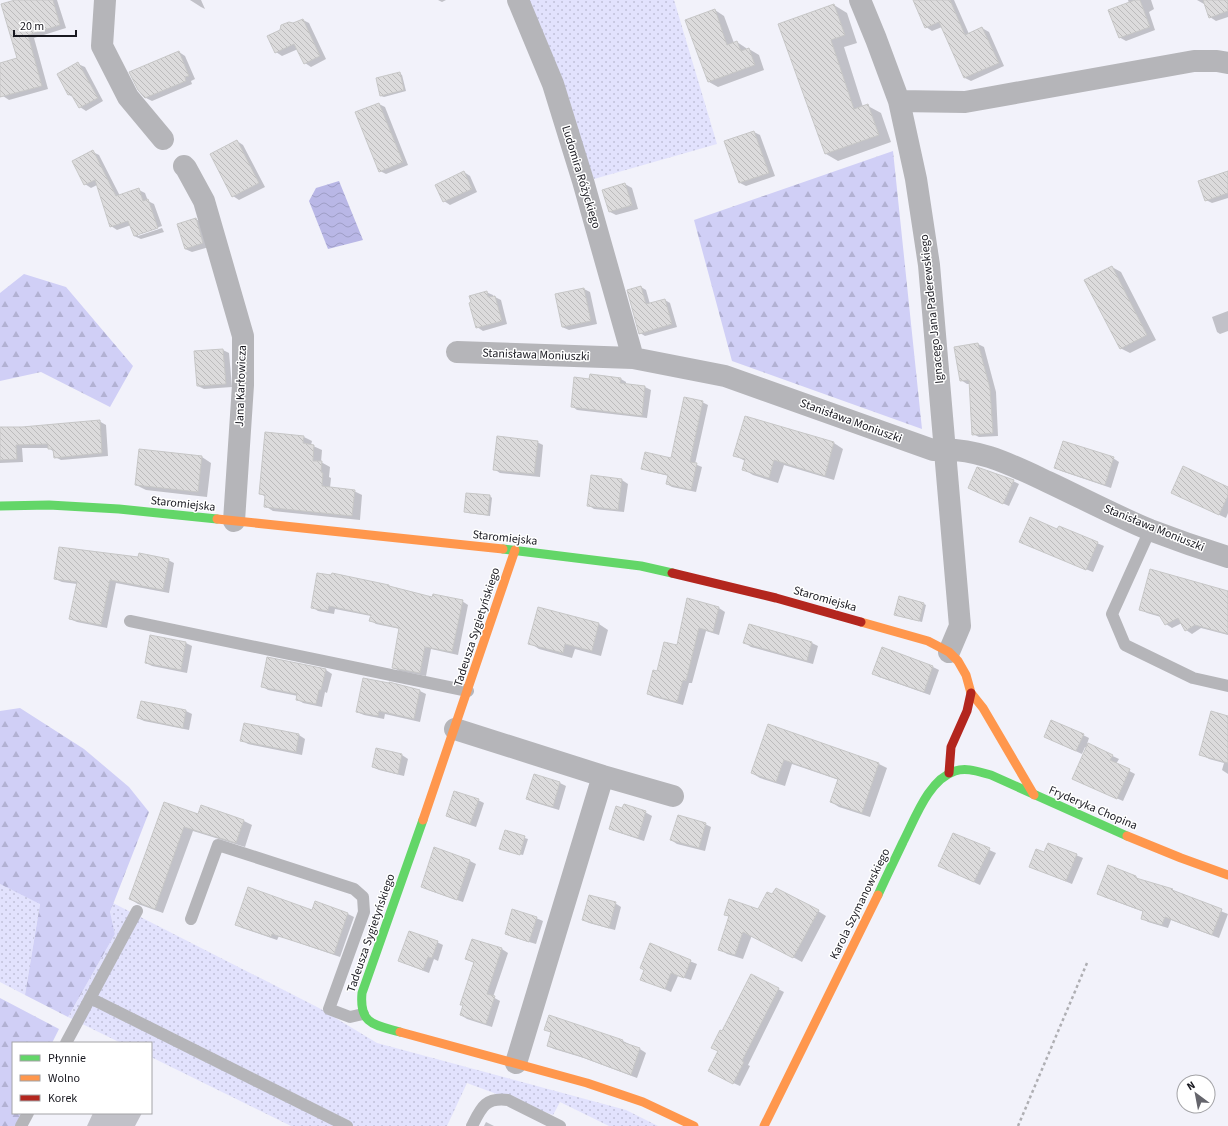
<svg xmlns="http://www.w3.org/2000/svg" width="1228" height="1126" font-family="'Source Sans 3',sans-serif">
<style>
.grass{fill:url(#grass-dots)}
.forest{fill:url(#forest-firs)}
.water{fill:url(#water-waves)}
.shadow{fill:#0003}
.building{fill:url(#building-back-hatch);stroke:#c7c7c7}
.lines{fill:none;stroke-linecap:round;stroke-linejoin:round}
.path{stroke:#afafb3;stroke-width:2.5;stroke-dasharray:3 3;stroke-linecap:butt}
.lane{stroke:#b5b5b9;stroke-width:12}
.street{stroke:#b5b5b9;stroke-width:22}
.fast{stroke:#63d668;stroke-width:9}
.slow{stroke:#ff974d;stroke-width:9}
.jam{stroke:#b3261e;stroke-width:9}
.labels{text-anchor:middle;dominant-baseline:central;stroke-width:3;stroke-linejoin:round;paint-order:stroke}
.street-label{font-size:12px;fill:#191920;stroke:#fff}
</style>
<defs>
<pattern id="grass-dots" width="8" height="8" patternUnits="userSpaceOnUse"><rect width="8" height="8" fill="#e2e2fd"/><path d="M2 2h.1M6 6h.1" fill="none" stroke="#c1c1d9" stroke-width="1.8" stroke-linecap="round"/></pattern>
<pattern id="forest-firs" width="22" height="20" patternUnits="userSpaceOnUse"><rect width="22" height="20" fill="#d0cff6"/><path d="M5 1l3.5 6h-7zM16 11l3.5 6h-7z" fill="#b2b1d3"/></pattern>
<pattern id="water-waves" width="16" height="10" patternUnits="userSpaceOnUse"><rect width="16" height="10" fill="#b9b7e6"/><path d="M0 5q4-4 8 0t8 0" fill="none" stroke="#9e9dc5"/></pattern>
<pattern id="building-back-hatch" width="6" height="6" patternUnits="userSpaceOnUse"><rect width="6" height="6" fill="#dcdbdc"/><path d="M-1 5l2 2M0 0l6 6M5-1l2 2" fill="none" stroke="#bcbbbc"/></pattern>
</defs>
<rect width="100%" height="100%" fill="#f2f2fa"/>
<path class="grass" d="M526,0H674L717,144L594,179Z
M0,884L40,903L25,995L0,982Z
M113,903L319,1008L377,1043L626,1110L658,1126H609L560,1102L553,1115L467,1083L447,1126H291L151,1057V1043H121L68,1017L115,934L110,913Z"/>
<path class="forest" d="M893,151L922,429L732,361L694,220Z
M24,274L66,287L133,366L110,407L41,372L0,381V293Z
M20,708L84,749L129,787L149,812L110,912L115,934L68,1017L25,995L40,904L0,884V711Z
M0,998L59,1029L52,1043H13V1113H21L16,1126H0Z"/>
<path class="water" d="M339,181L363,240L328,249L309,201L316,188Z"/>
<path class="shadow" d="M19,0H57L66,28L34,38L48,89L9,100L3,96L0,86V64L18,58Z
M190,0H201L205,9L201,7Z
M438,0H446L442,2Z
M914,0H954L969,34L982,28L989,32L1004,66L971,81L965,78L942,27L932,31L926,27Z
M1128,0H1151L1154,9L1149,12L1155,30L1126,41L1119,37L1129,3Z
M1197,0H1228V17L1216,21L1210,17L1205,4H1204Z
M834,5L847,13L857,43L844,47L863,107L868,106L881,113L891,142L838,161L826,154L779,25Z
M715,10L724,16L734,43L737,42L746,48L747,50L749,49L759,55L764,70L718,87L709,82L686,20Z
M303,20L309,23L326,59L311,67L305,63L298,49L282,56L276,52L294,24Z
M179,52L185,56L195,79L191,81L192,84L152,101L146,98L139,90Z
M78,64L85,67L103,101L86,111L80,107L75,98L69,95L58,75Z
M399,73L402,75L406,91L384,97L381,96Z
M379,104L385,107L408,165L386,174L380,171Z
M754,132L760,135L775,176L746,186L740,183Z
M237,141L243,145L265,187L239,200L233,196Z
M93,152L99,155L120,196L139,190L145,193L148,201L154,204L162,226L138,234V236L162,228L164,232L141,239L134,236L131,225L117,230L111,226L97,185L91,188L85,184Z
M464,172L470,176L477,192L450,205L444,201Z
M1228,172V198L1212,203L1206,200Z
M625,184L632,188L638,209L616,215L610,212Z
M196,219L202,223L209,247L192,252L185,249Z
M1112,267L1121,272L1156,340L1130,353L1120,348Z
M641,287L646,290L650,304L665,300L670,303L677,327L645,336L640,333Z
M584,289L590,292L597,324L569,330L562,327Z
M486,292L493,295V297H495L501,300L507,324L483,331L477,327Z
M1228,311V331L1220,334L1217,332L1212,317Z
M978,344L984,347L996,392L998,436L979,437L973,434L970,384H967L961,380Z
M223,350L229,353L232,387L204,389L198,386Z
M621,379L626,382V384L645,387L651,390L647,418L577,410L572,406L590,380Z
M702,402L708,405L695,464L702,467L696,492L672,487L667,484L669,476L648,471L642,468L672,459Z
M745,417L834,443L843,449L834,480L784,465L778,483L753,475L743,469L745,461L734,455Z
M99,421L106,425L108,456L61,460L55,457L54,452L49,448H22L23,462L0,463V429L22,428Z
M304,437L312,441L311,445L322,450L321,462L330,467L329,477L331,478L330,488L354,491L362,495L360,520L273,511L265,506L266,497L261,494Z
M537,442L543,445L540,477L500,473L494,469Z
M202,457L211,463L207,497L146,490L136,485Z
M1113,458L1119,462L1111,488L1061,471L1055,468Z
M622,480L628,484L624,512L594,509L588,505Z
M1013,481L1019,484L1009,506L975,491Z
M1228,488V513L1226,518L1178,496Z
M490,496L492,498L490,516L468,513L465,512Z
M1059,527L1104,546L1093,572L1026,545L1058,530Z
M139,558L168,560L174,563L169,593L116,583L107,628L77,622L70,619L77,584L62,582L55,579Z
M318,574L433,598L462,601L468,605L458,655L431,649L426,676L399,671L393,667L400,629L376,624L370,620L371,616L335,609L334,614L318,611L312,607Z
M1228,592V635L1201,628L1192,634L1186,630L1182,623L1172,628L1166,624L1161,617L1147,613L1140,609Z
M924,604L926,605L922,622L898,616Z
M539,608L599,624L608,630L601,656L575,649L572,658L539,649L530,643Z
M719,608L725,612L719,635L706,631L692,683H689L683,705L654,697L648,694L657,672L677,647Z
M750,625L812,643L818,646L813,664L751,647L745,643Z
M151,636L186,643L192,646L187,673L152,666L146,663Z
M882,649L933,667L939,670L930,695L879,677L873,673Z
M267,658L326,670L332,674L327,693L325,692L322,707L303,703L297,699L298,696L268,690L262,686Z
M390,684L420,691L426,694L420,722L385,714L384,719L364,715L357,712Z
M142,702L186,711L192,714L189,730L144,721L138,718Z
M1228,717V774L1222,770L1224,763L1209,759L1201,754Z
M245,724L299,735L305,739L302,755L248,744L241,740Z
M768,725L879,764L887,768L870,817L839,807L831,802L839,780L792,764L785,786L760,778L752,773Z
M1083,735L1089,738L1087,744L1119,759L1116,764L1135,774L1123,801L1080,782L1087,748L1085,747L1082,754L1051,740Z
M377,749L402,755L408,759L404,776L379,770L373,767Z
M534,775L560,783L566,786L559,810L533,802L527,799Z
M478,800L484,803L476,827L453,819L447,816Z
M164,803L198,815L244,821L252,825L245,847L193,831L163,913L138,904L130,899Z
M645,812L652,816L644,841L617,832L610,828Z
M705,824L711,827L705,851L677,844L671,840Z
M505,832L528,839L523,855L503,850Z
M953,834L996,853L980,885L946,869Z
M435,849L470,861L476,864L463,902L428,890L422,886Z
M1045,854L1076,855L1083,858L1072,884L1031,867Z
M1109,866L1136,877L1142,881L1172,890L1178,894L1228,914L1219,938L1171,920L1168,928L1148,922L1142,918L1144,912L1104,897Z
M615,903L621,907L615,930L589,923L583,920Z
M759,910L818,911L826,916L802,962L752,935L743,959L727,954L719,949L730,917L725,914Z
M312,911L348,914L354,917L340,957L279,936L277,940L242,928L236,924Z
M536,918L543,921L536,944L512,937L506,934Z
M473,940L502,949L508,953L493,997L500,1001L492,1027L467,1019L461,1015L464,1006L461,1004L474,963L466,959Z
M437,942L443,945L438,961L434,959L429,973L406,964L400,961Z
M650,945L697,964L691,980L678,976L671,992L642,979L645,970Z
M778,989L784,992L748,1065L750,1066L740,1086L716,1075L723,1033Z
M545,1029L623,1041L629,1044L628,1045L640,1049L646,1053L637,1078L584,1058L554,1049L548,1046L552,1033Z
M93,1113H142L135,1126H87Z
M486,1122L494,1126H484Z"/>
<path class="building" d="M15,0H53L60,25L28,35L42,86L0,97V63L17,58L1,4Z
M913,0H950L965,35L982,27L999,63L964,78L939,22L925,28Z
M1135,0H1140L1150,27L1119,38L1108,10Z
M1203,0H1228V11L1209,18Z
M834,4L845,35L831,40L854,109L868,104L879,135L825,154L778,24Z
M715,9L727,45L737,41L741,51L749,48L755,65L708,82L685,20Z
M303,19L320,56L304,64L294,44L275,53L267,36L280,30L281,25L289,22L293,23Z
M179,51L189,76L185,77L186,81L145,98L138,90L129,72Z
M78,62L98,98L79,108L71,94L68,95L57,74Z
M400,72L404,90L380,96L376,78Z
M379,103L403,162L379,172L355,112Z
M754,131L769,173L739,183L724,141Z
M237,140L259,183L232,197L210,154Z
M93,150L116,196L139,188L143,201L148,199L158,228L134,236L128,221L110,227L95,180L84,185L72,161Z
M464,171L472,189L443,202L435,185Z
M1228,171V193L1205,201L1198,181Z
M625,183L632,205L609,212L602,190Z
M196,218L203,243L185,249L177,224Z
M1112,266L1147,335L1120,349L1084,280Z
M641,286L646,304L665,299L672,324L639,334L627,290Z
M584,288L591,321L562,327L555,294Z
M487,291L488,297L495,296L502,321L476,328L469,303L471,302L469,296Z
M978,343L990,388L993,433L972,435L969,380L960,381L954,347Z
M223,349L226,384L197,386L194,351Z
M590,374L621,378L620,383L645,386L642,416L571,407L574,377L589,379Z
M684,397L703,401L690,462L697,463L691,490L666,484L668,475L641,469L645,452L671,458Z
M745,416L834,442L825,476L774,460L769,478L742,470L745,459L733,456Z
M100,420L102,453L54,458L53,449H48V444L16,445L17,459L0,460V427H22Z
M265,432L304,436L303,443L314,445L313,461H322L321,472L323,473L322,486L355,490L352,516L264,507L265,495L259,494Z
M497,436L538,441L534,474L493,470Z
M1063,441L1114,457L1105,485L1054,468Z
M139,449L202,456L198,492L135,485Z
M1183,466L1228,487V496L1219,515L1171,493Z
M977,467L1014,480L1003,504L968,488Z
M591,475L622,479L618,510L587,506Z
M466,493L490,495L488,515L464,512Z
M1030,517L1057,529L1059,526L1098,542L1086,570L1019,542Z
M59,547L138,557L139,553L169,559L163,590L110,580L101,625L69,619L77,582L54,579Z
M1150,569L1228,591V634L1195,625L1185,631L1178,618L1165,625L1159,615L1139,610Z
M317,573L331,575L332,573L389,585V586L432,597L433,594L463,600L452,652L425,647L420,673L392,668L399,628L369,621L371,615L329,606L328,611L311,608Z
M899,596L924,603L919,621L894,615Z
M687,598L719,607L713,632L699,628L686,681L683,680L677,702L647,694L653,670L657,671L664,642L677,645Z
M538,607L599,623L592,651L565,644L563,653L528,644Z
M749,624L812,642L807,661L743,643Z
M150,635L186,642L181,670L145,663Z
M882,647L933,666L924,692L872,674Z
M267,657L326,669L321,690H319L316,704L296,700L297,694L261,687Z
M363,678L389,683V682L420,690L414,719L379,711L378,716L356,712Z
M141,701L186,710L183,728L137,718Z
M1211,711L1228,716V763L1199,755Z
M1051,720L1084,734L1076,751L1044,737Z
M244,723L299,734L296,752L240,741Z
M768,724L879,763L862,813L830,802L838,779L784,760L776,782L751,773Z
M1088,743L1113,755L1110,760L1130,769L1117,799L1072,779Z
M376,748L402,754L398,774L372,767Z
M534,774L560,782L553,807L526,799Z
M454,791L479,799L470,824L446,816Z
M164,802L198,814L201,805L244,820L236,843L184,827L155,909L129,899Z
M624,804L646,811L638,838L609,829L616,806L622,808Z
M678,815L706,823L699,848L670,840Z
M505,830L525,836L520,855L499,849Z
M953,833L990,848L974,882L938,866Z
M1048,843L1077,854L1066,881L1029,867L1036,849L1044,852Z
M434,847L470,860L457,900L421,887Z
M1108,865L1136,876V878L1173,889L1172,890L1222,909L1212,935L1165,917L1162,925L1141,919L1143,911L1097,894Z
M248,887L312,910L315,901L348,913L334,954L272,934L271,937L235,925Z
M776,888L819,910L793,958L743,932L735,955L718,950L729,916L724,915L729,899L758,909L767,892L772,894Z
M589,895L616,902L609,928L582,920Z
M512,909L537,917L529,942L505,934Z
M409,931L438,941L432,958L428,957L423,970L398,961Z
M472,939L502,948L487,994L495,996L486,1024L460,1015L463,1005H460L474,962L465,959Z
M650,943L691,960L684,978L671,973L665,989L640,980L644,970L640,968Z
M751,974L779,988L742,1061L744,1062L733,1084L708,1071L718,1051L711,1048L720,1030L722,1031Z
M549,1015L623,1040L622,1042L640,1048L631,1075L577,1055L547,1046L551,1032L544,1030Z"/>
<g class="lines">
<path class="path" d="M1018,1126L1087,963"/>
<path class="lane" d="M1150,530L1112,614L1125,645L1193,678L1228,686
M130,621L468,691
M191,919L218,845L354,889L363,897L364,912L329,1009L350,1017L363,1014
M90,998L347,1126
M66,1043L137,911
M21,1126L28,1113
M472,1126C481,1108 485,1097 508,1100L560,1126"/>
<path class="street" d="M105,0L102,46L128,97L163,139
M518,0L553,84L583,181L633,358
M860,0L876,39L899,101L916,179L929,265L960,626L949,652
M899,101L965,102L1194,61H1217L1228,63
M184,166L186,168L204,201L243,336V385L234,521
M457,352L633,358L725,376L933,450C975,446 1012,465 1048,482C1082,498 1116,516 1150,530C1176,540 1202,549 1228,557
M455,729L603,776L673,796
M516,1063L603,776"/>
<path class="fast" d="M0,506L49,505L119,509L217,519
M503,549L641,566L672,573
M878,895C886,877 895,859 903,842C915,819 928,780 955,771C967,767 979,772 991,775L1127,836
M400,1032C375,1025 359,1025 362,993L423,820"/>
<path class="slow" d="M217,519L503,549
M861,622L928,641L949,652L958,661L966,675L971,693L983,708L1034,795
M423,820L515,550
M1127,836L1181,858L1228,875
M400,1032L587,1083L643,1102L694,1126
M764,1126L878,895"/>
<path class="jam" d="M672,573L776,598L861,622
M949,773L951,747L967,711L971,693"/>
</g>
<g class="labels">
<g class="street-label">
<text transform="translate(581 177) rotate(73)">Ludomira Różyckiego</text>
<text transform="translate(932 309) rotate(-96)">Ignacego Jana Paderewskiego</text>
<text transform="translate(536 355) rotate(2)">Stanisława Moniuszki</text>
<text transform="translate(241 386) rotate(-88)">Jana Karłowicza</text>
<text transform="translate(851 421) rotate(20)">Stanisława Moniuszki</text>
<text transform="translate(183 504) rotate(6)">Staromiejska</text>
<text transform="translate(1154 528) rotate(22)">Stanisława Moniuszki</text>
<text transform="translate(505 538) rotate(6)">Staromiejska</text>
<text transform="translate(825 599) rotate(16)">Staromiejska</text>
<text transform="translate(477 627) rotate(-72)">Tadeusza Sygietyńskiego</text>
<text transform="translate(1093 808) rotate(23)">Fryderyka Chopina</text>
<text transform="translate(860 904) rotate(-64)">Karola Szymanowskiego</text>
<text transform="translate(371 933) rotate(-71)">Tadeusza Sygietyńskiego</text>
</g>
</g>
<rect x="12" y="1042" width="140" height="72" fill="#ffffff" stroke="#a3a3a6"/>
<rect x="20" y="1055" width="20" height="6" fill="#63d668" stroke="#a3a3a6"/>
<text x="48" y="1062" font-size="12" fill="#191920">Płynnie</text>
<rect x="20" y="1075" width="20" height="6" fill="#ff974d" stroke="#a3a3a6"/>
<text x="48" y="1082" font-size="12" fill="#191920">Wolno</text>
<rect x="20" y="1095" width="20" height="6" fill="#b3261e" stroke="#a3a3a6"/>
<text x="48" y="1102" font-size="12" fill="#191920">Korek</text>
<g transform="translate(1196 1094) rotate(328)"><circle r="19" fill="#ffffff" stroke="#a3a3a6"/>
<path d="M0-3L7 15L0 10L-7 15Z" fill="#65656c"/>
<text y="-6" font-size="11" font-weight="bold" text-anchor="middle" fill="#191920">N</text>
</g>
<path d="M14 30v6h62v-6" fill="none" stroke="#191920" stroke-width="2"/>
<text x="20" y="30" font-size="12" fill="#191920" stroke="#ffffff" stroke-width="3" paint-order="stroke">20 m</text>
</svg>
